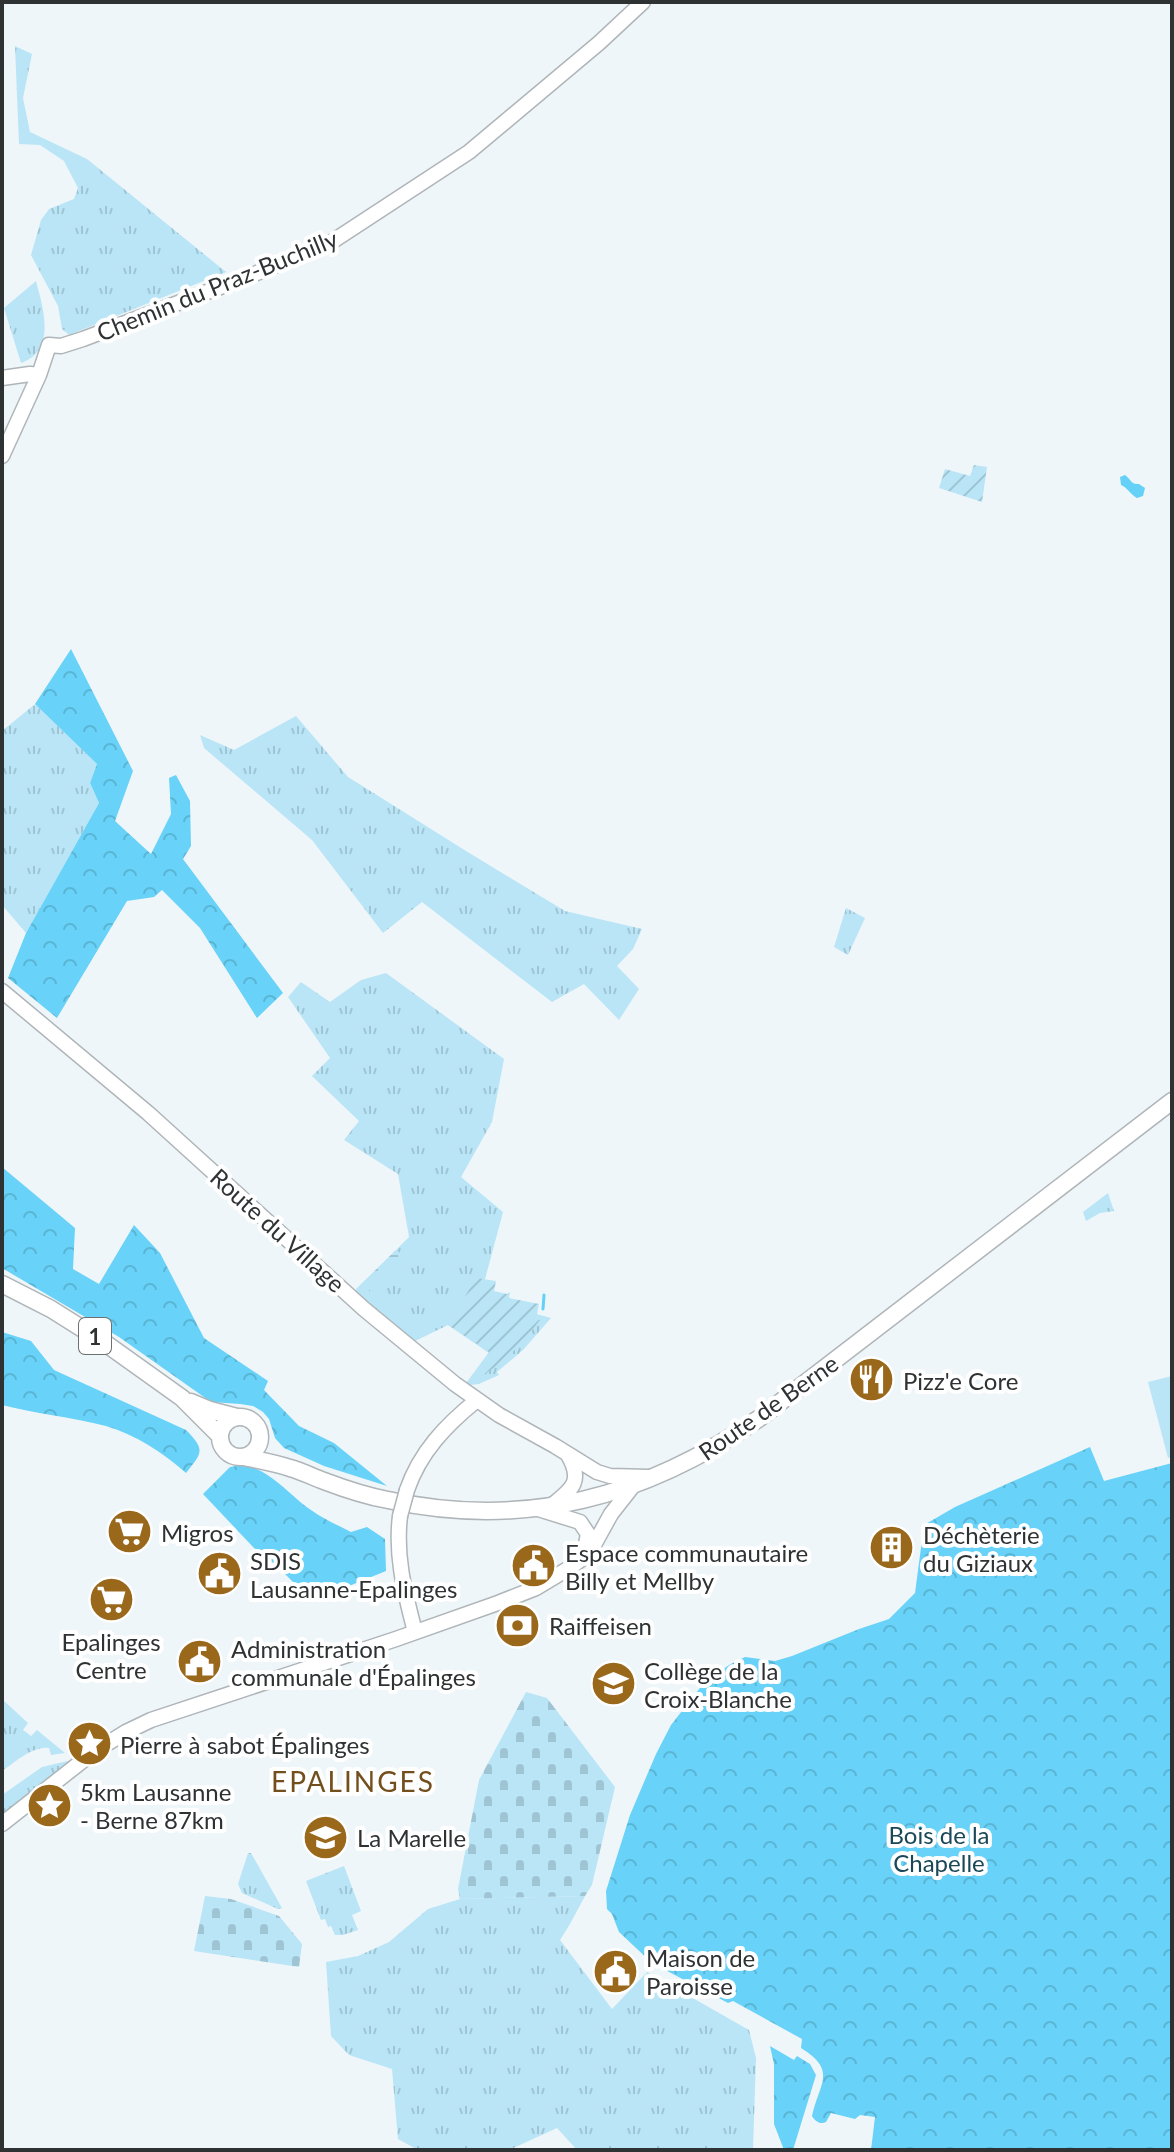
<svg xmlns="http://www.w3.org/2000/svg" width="1174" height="2152" font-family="Lato,sans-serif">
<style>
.grass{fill:url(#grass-tufts)}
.forest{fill:url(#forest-crowns)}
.wetland{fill:url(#wetland-marsh)}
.cemetery{fill:url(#cemetery-stones)}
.garden{fill:url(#garden-furrows)}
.pitch{fill:#b9e5f7}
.water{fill:url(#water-ripples)}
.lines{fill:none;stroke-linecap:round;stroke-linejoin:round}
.stream{stroke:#66d1f6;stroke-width:3}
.secondary-casing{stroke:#afb5b8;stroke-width:17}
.primary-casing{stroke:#afb5b8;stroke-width:19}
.secondary{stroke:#fff;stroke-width:14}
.primary{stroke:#fff;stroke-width:16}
.secondary-bridge-casing{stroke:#afb5b8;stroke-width:17;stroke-linecap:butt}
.secondary-bridge{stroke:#fff;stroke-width:14}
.labels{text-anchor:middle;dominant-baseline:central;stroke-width:8;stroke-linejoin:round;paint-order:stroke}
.shield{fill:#fff;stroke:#6d7070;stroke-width:2}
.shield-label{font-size:22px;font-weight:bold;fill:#2f3233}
.street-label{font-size:24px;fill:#2f3233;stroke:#fff}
.poi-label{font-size:24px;fill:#2f3233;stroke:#fff;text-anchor:start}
.park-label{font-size:24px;fill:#1a4858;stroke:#fff}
.quarter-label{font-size:28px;letter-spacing:2px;fill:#724f1d;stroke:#fff}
</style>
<defs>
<pattern id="grass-tufts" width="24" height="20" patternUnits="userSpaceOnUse" patternTransform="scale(2)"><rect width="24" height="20" fill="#b9e5f7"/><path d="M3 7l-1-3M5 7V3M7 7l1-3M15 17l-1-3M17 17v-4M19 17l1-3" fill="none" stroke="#9fc5d4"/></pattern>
<pattern id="forest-crowns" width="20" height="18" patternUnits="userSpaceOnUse" patternTransform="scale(2)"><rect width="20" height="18" fill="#68d2f8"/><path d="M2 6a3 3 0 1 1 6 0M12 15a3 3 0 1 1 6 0" fill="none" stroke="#5ab5d5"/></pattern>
<pattern id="wetland-marsh" width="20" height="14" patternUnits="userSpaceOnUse" patternTransform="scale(2)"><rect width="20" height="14" fill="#b9e5f7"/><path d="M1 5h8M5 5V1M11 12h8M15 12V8" fill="none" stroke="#9fc5d4"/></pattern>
<pattern id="cemetery-stones" width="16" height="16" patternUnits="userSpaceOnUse" patternTransform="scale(2)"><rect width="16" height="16" fill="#b9e5f7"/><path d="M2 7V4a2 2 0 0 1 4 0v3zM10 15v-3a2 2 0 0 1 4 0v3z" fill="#9fc5d4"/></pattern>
<pattern id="garden-furrows" width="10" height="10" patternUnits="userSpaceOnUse" patternTransform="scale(2)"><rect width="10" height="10" fill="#b9e5f7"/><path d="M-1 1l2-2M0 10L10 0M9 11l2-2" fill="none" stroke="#9fc5d4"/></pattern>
<pattern id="water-ripples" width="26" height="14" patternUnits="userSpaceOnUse" patternTransform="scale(2)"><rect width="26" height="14" fill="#66d1f6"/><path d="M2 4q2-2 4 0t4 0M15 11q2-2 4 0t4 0" fill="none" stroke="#59b4d3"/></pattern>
</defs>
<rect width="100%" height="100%" fill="#eff6f9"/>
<path class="grass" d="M15,46L32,54L23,98L30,132L87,159L226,272L69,335L62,329L58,306L31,255L41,220L49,209L74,199L78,188L64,161L40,145L19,144Z
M36,281C43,308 57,351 21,363L4,308Z
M35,704L97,764L90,783L99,803L26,933L2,905V731Z
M296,716L348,777L466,851L565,911L642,929L633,949L617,966L639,989L619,1020L584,984L552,1002L422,902L383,933L312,840L204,748L200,735L234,750Z
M846,908L865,918L848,955L834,947Z
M386,973L504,1059L492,1122L461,1177L503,1212L480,1298L551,1318L523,1350L497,1372L499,1375L479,1384L470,1385L466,1383L489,1353L448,1325L401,1348L348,1298L409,1237L398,1174L344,1140L359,1121L312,1076L330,1058L288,997L301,982L330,1002L361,980Z
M1108,1193L1114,1211L1100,1213L1086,1221L1083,1212Z
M2,1699L28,1723L23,1730L31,1736L37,1730L65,1753L51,1755L49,1748C32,1746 16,1762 2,1771Z
M72,1760L2,1814V1795L42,1767Z
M248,1853H251L282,1908L278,1909L242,1893L238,1884Z
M344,1866L361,1911L352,1915L358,1930L343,1935H335L331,1926L328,1927L325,1919L321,1920L306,1881Z
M585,1896L570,1924L560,1940L612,2009L647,1972L749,2030L756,2058L753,2149L577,2150L557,2128L509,2150H418L398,2139L392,2069L349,2055L331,2036L326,1962L358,1956L389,1942L428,1909L460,1899Z"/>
<path class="forest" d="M71,649L133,771L115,821L151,854L171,814L169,778L176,775L190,801L191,846L183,859L283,993L257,1018L200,928L162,890L154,897L127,901L57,1018L8,978L26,933L99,803L90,783L97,764L35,704Z
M2,1167L75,1228L73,1269L99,1284L134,1225L160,1253L204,1338L268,1381L264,1390L299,1426L334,1443L387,1486L324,1466L284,1448L275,1438L269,1419L263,1412L253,1406L240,1404L211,1402L119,1337L2,1268Z
M2,1332L31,1341L54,1370L186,1430C206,1450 202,1453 186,1473C162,1452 136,1435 106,1426C72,1417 36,1414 2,1405Z
M1090,1447L1104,1481L1172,1463V2150H871L875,2117L860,2115L855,2119L831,2113L826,2122C820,2125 815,2121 812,2116C819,2083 838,2071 801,2048L802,2039L733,2001L728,2003L652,1963L619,1932L612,1914L607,1909L606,1891L630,1815L656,1754L671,1725L703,1684L729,1665L745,1657L775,1661L792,1656L859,1629L889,1619L915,1593L924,1525L955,1507Z
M242,1465C269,1468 289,1495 311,1510C323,1519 338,1525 351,1532L367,1527L385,1539L386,1571L312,1601L276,1565L254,1548L203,1494L230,1467Z
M770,2046L794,2060L797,2056L810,2064L816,2075L793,2150H784L774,2124V2064Z"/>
<path class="wetland" d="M396,1250L403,1255L365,1296L356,1289Z"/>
<path class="cemetery" d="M526,1692L547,1698L615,1787L592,1885L585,1896L460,1899L458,1889L479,1780Z
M205,1896L231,1899L279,1916L302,1944L299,1967L194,1951Z"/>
<path class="garden" d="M974,465L987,467L982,502L939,488L945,469L970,476Z
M476,1278L496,1281L494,1291L507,1294L510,1292L509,1298L539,1304L536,1319L540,1320C523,1343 502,1366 476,1379L470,1378L489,1352L448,1325Z"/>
<path class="pitch" d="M1172,1376V1457L1168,1458L1148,1382Z"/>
<path class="water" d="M1125,475C1131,479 1131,485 1139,484L1145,488L1143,496L1137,498C1130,494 1128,488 1121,485L1120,477Z"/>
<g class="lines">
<path class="stream" d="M543,1309L544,1295"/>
<defs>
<path id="secondary" d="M2,378L30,374L39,375
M2,456L39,375L49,345L61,346L83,339L252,275L330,243L469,152L599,43L643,2
M2,991L148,1113L364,1309L455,1384L499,1415L555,1446L597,1472L610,1476L649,1477
M407,1490C420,1452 446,1425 477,1400
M551,1506C571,1490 584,1482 568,1455
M535,1508L580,1522L588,1534L584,1554
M400,1516C395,1557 405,1593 415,1632
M2,1824L95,1751L126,1732L151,1720L396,1639L498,1603L536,1588L571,1567L587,1555L595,1543L611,1514L633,1486"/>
<path id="primary" d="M2,1284L51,1309L105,1343L182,1398L220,1436
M191,1402L210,1410L237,1417
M220 1437a20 20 0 1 1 40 0a20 20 0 1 1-40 0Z
M243,1457C258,1460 275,1463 290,1468C301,1471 313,1477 324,1481C345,1489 366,1496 388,1500C526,1530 646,1497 761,1417L1172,1101"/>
</defs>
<use href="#secondary" class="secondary-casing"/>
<use href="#primary" class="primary-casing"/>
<use href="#secondary" class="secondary"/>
<use href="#primary" class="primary"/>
<defs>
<path id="secondary-bridge" d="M400,1516L407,1490"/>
</defs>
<use href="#secondary-bridge" class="secondary-bridge-casing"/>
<use href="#secondary-bridge" class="secondary-bridge"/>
</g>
<defs>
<symbol id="restaurant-disc" viewBox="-11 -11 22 22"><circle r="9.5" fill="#99681b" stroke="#fff"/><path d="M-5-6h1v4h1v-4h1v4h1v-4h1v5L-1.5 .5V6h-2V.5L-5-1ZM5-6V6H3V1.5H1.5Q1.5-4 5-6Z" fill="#fff"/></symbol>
<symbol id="supermarket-disc" viewBox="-11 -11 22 22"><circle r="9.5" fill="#99681b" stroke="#fff"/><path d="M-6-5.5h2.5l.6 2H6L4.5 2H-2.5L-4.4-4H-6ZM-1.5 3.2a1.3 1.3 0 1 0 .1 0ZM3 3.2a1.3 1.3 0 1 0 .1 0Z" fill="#fff"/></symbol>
<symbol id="building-disc" viewBox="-11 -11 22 22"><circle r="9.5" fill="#99681b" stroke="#fff"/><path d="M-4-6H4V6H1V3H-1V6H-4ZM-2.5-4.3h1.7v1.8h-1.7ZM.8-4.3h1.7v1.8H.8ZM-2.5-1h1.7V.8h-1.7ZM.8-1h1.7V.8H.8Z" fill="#fff"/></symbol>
<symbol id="civic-disc" viewBox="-11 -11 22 22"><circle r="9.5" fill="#99681b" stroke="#fff"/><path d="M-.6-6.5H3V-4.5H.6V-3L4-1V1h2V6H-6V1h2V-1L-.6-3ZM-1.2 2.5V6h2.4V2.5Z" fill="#fff"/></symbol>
<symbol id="bank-disc" viewBox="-11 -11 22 22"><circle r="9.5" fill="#99681b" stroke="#fff"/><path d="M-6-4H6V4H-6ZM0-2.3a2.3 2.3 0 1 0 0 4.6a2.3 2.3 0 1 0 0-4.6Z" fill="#fff"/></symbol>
<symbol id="school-disc" viewBox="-11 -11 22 22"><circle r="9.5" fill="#99681b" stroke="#fff"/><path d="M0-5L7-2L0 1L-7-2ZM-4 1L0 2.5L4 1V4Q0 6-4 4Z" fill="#fff"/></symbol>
<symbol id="sight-disc" viewBox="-11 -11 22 22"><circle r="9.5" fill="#99681b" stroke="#fff"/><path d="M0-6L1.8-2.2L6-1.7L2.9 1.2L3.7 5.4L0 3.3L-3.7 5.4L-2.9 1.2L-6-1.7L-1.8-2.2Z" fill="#fff"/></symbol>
</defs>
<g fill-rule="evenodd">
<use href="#restaurant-disc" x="846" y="1354" width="51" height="51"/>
<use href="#supermarket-disc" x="104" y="1506" width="51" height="51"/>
<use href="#building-disc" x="866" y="1522" width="51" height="51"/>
<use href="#civic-disc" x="508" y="1540" width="51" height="51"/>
<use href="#civic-disc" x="194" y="1548" width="51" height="51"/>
<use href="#supermarket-disc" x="86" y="1574" width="51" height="51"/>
<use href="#bank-disc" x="492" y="1600" width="51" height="51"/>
<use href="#civic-disc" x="174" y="1636" width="51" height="51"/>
<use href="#school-disc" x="588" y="1658" width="51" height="51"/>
<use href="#sight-disc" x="64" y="1718" width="51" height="51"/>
<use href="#sight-disc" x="24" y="1780" width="51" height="51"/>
<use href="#school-disc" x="300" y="1812" width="51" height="51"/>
<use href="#civic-disc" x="590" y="1946" width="51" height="51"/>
</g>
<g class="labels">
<rect class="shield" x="79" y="1318" width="32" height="36" rx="6"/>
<g class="shield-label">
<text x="95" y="1336">1</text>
</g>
<g class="street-label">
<text transform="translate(217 285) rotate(-22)">Chemin du Praz-Buchilly</text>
<text transform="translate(278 1230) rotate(42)">Route du Village</text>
<text transform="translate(768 1407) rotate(-35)">Route de Berne</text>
</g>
<g class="poi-label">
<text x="903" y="1380">Pizz'e Core</text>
<text x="161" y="1532">Migros</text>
<text x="923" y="1534">Déchèterie<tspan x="923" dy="28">du Giziaux</tspan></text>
<text x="565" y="1552">Espace communautaire<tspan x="565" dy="28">Billy et Mellby</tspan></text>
<text x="250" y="1560">SDIS<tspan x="250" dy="28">Lausanne-Epalinges</tspan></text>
<text x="549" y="1625">Raiffeisen</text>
<text x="111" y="1641" text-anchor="middle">Epalinges<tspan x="111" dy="28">Centre</tspan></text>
<text x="231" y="1648">Administration<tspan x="231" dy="28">communale d'Épalinges</tspan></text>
<text x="644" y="1670">Collège de la<tspan x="644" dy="28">Croix-Blanche</tspan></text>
<text x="120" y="1744">Pierre à sabot Épalinges</text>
<text x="80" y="1791">5km Lausanne<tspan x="80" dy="28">- Berne 87km</tspan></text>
<text x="357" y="1837">La Marelle</text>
<text x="646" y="1957">Maison de<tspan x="646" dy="28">Paroisse</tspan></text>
</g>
<g class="park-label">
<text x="939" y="1834">Bois de la<tspan x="939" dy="28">Chapelle</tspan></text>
</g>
<g class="quarter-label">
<text x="353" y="1781">EPALINGES</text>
</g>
</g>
<rect width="1174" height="2152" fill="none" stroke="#2f3233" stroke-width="8"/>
</svg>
